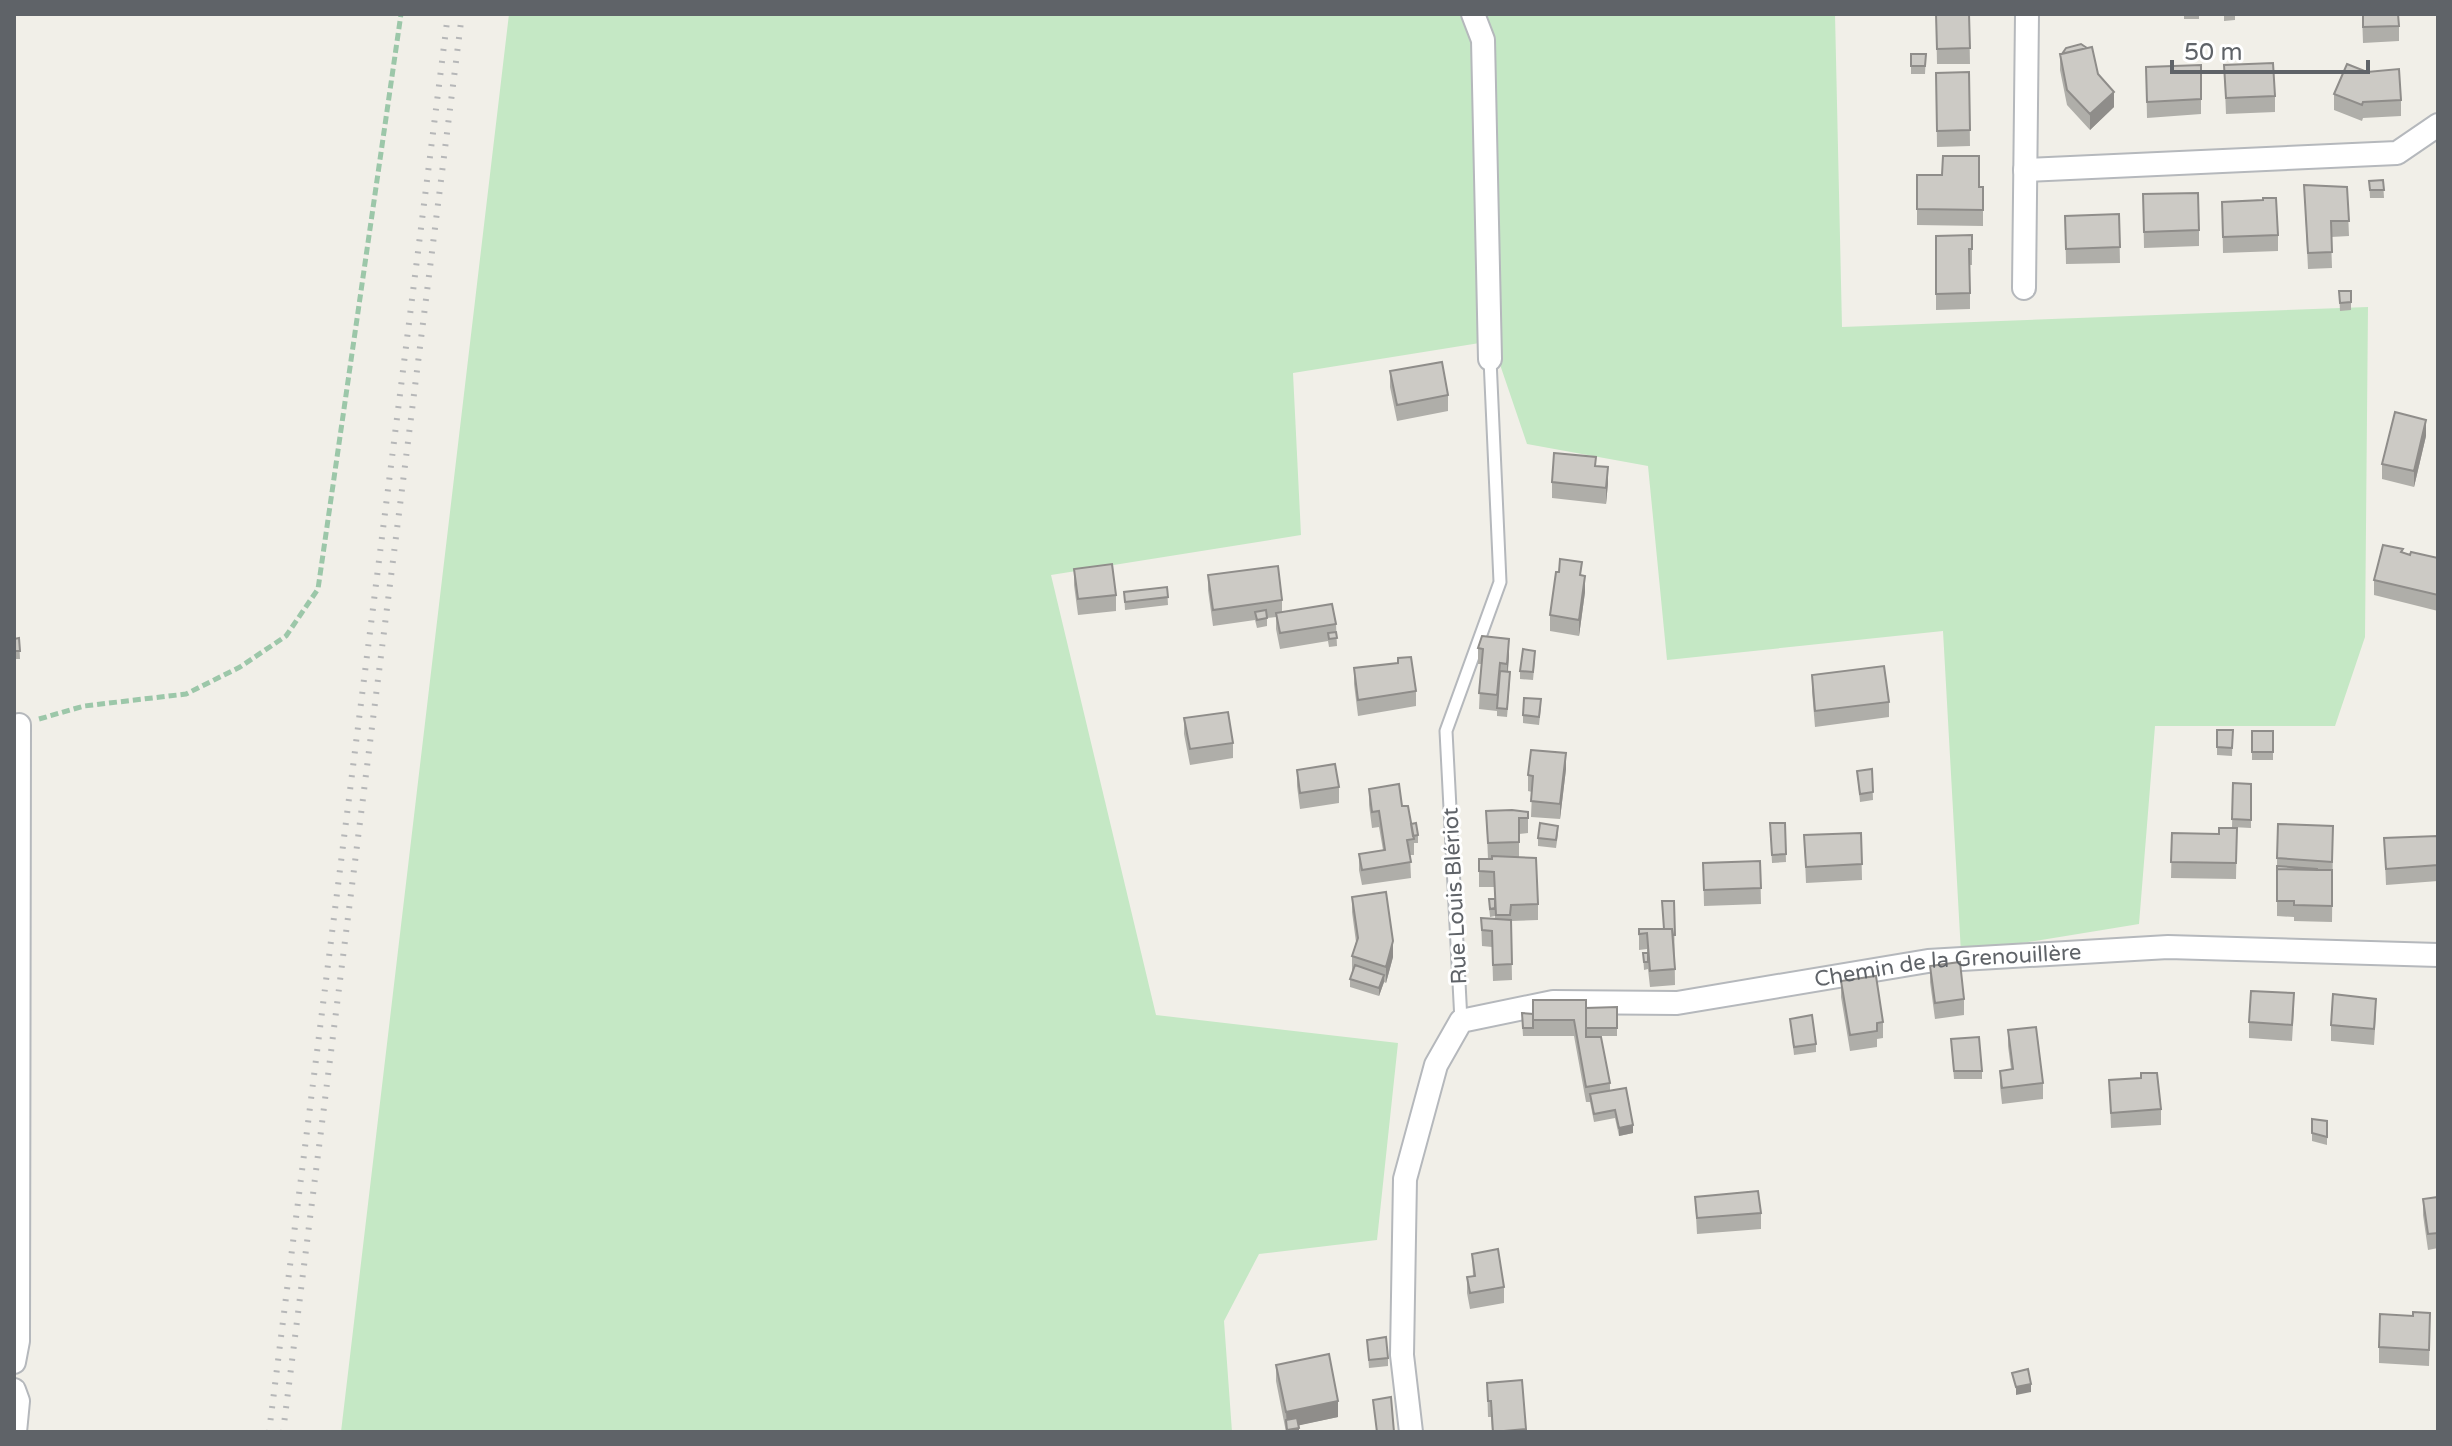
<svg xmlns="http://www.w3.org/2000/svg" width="2452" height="1446" font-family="'Varela Round',sans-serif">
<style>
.green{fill:#c5e8c5}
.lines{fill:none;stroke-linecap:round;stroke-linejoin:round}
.service-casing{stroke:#b5b8bc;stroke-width:15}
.minor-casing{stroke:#b5b8bc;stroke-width:26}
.path{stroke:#9cc7a9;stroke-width:5;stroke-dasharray:8 4;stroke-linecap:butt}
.service{stroke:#fff;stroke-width:11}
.minor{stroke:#fff;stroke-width:22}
.rail{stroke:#b6b7b8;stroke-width:6;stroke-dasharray:2 10;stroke-linecap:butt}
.wall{fill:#afaea9}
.shaded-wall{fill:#8f8d8a}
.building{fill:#cccac5;stroke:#8f8d8a;stroke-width:2}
.labels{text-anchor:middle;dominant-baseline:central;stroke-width:6;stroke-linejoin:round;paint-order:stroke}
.street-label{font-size:22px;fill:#5f6368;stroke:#fff}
</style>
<rect width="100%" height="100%" fill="#f1efe8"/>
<path class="green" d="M509,14H1835L1842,327L2368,307L2365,637L2335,726H2155L2139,924L1961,953L1943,631L1667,660L1648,466L1527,444L1492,341L1293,373L1301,535L1051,575L1156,1015L1398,1043L1377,1240L1259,1254L1224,1321L1232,1432H341Z"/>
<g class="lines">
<defs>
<path id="service" d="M1461,1021L1446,731L1500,582L1490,359"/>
<g id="minor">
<path d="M1473,14L1483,40L1490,359"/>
<path d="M2025,170L2397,153L2438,125"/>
<path d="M2024,288L2027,14"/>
<path d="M14,1362L18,1341L19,725"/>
<path d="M14,1390L18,1401L15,1432"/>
<path id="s1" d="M1411,1432L1402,1355L1405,1179L1436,1065L1461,1021L1553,1002L1677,1003L1928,961L2168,947L2438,955"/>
</g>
</defs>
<use href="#service" class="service-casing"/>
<use href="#minor" class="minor-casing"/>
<path class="path" d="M39,719L84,706L186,694L240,667L286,636L318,589L401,14"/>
<use href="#service" class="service"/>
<use href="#minor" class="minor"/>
<path class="rail" d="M269,1432L448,14
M283,1432L462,14"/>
</g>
<path class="wall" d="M1936,14H1969L1970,64H1937Z
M2184,14H2199V19H2184Z
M2224,14H2235V20L2224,21Z
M2362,14L2399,26V41L2363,43Z
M1911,54H1926L1925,74H1911Z
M2060,54L2098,74L2114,107L2090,130L2067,105L2060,70Z
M2201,65V114L2147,118L2146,67Z
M2224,65L2275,96V112L2226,114Z
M1969,72L1970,146L1937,147L1936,73Z
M2334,94L2401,100V116L2363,118L2362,121L2334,110Z
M1917,175H1942L1979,187H1983V226L1917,225Z
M2383,180L2384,198H2370L2369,181Z
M2304,185L2347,187L2349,236L2331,237L2332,268L2308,269Z
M2143,194L2199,230V246L2144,248Z
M2222,202L2278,235V251L2223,253Z
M2119,214L2120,263L2066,264L2065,216Z
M1972,235V265H1970V309L1936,310V236Z
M2339,291H2351V310L2340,311Z
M1390,371L1448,395V411L1397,421L1390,387Z
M2426,436L2414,487L2382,479V464Z
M1596,466L1608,483L1606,504L1552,498V482Z
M2403,553L2438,558V611L2374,595V580Z
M1074,569L1116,595V611L1078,615L1074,585Z
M1208,575L1282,600V612L1336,624L1337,646L1329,647L1328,641L1280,649L1276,629V617L1267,618V626L1257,628L1255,620L1213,626L1208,590Z
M1582,576L1585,592L1579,636L1550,631V615Z
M1167,587L1168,605L1125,610L1124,592Z
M19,638L20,659H14V639Z
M1478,648L1509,655L1508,672L1510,680L1507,717L1497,716V711L1479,709L1481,664H1478Z
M1535,659L1533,680L1520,679V671Z
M1354,668L1416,691V706L1358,716L1354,684Z
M1812,675L1889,702V717L1815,727L1812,691Z
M1541,707L1539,725L1523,723V715Z
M1184,718L1233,743V758L1190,765L1184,734Z
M2217,730H2233L2232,756L2217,755Z
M2252,731H2273V760H2252Z
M1566,769L1560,819L1531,817L1532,792L1528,791V775Z
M1872,769L1873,800L1860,802L1857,771Z
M1297,770L1339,787V803L1300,809L1297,786Z
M2233,783L2251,784V828L2232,827Z
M1369,789L1402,806L1418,835V843H1414V855H1410L1411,878L1362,885L1359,870V854L1383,850L1379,827L1372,828L1369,805Z
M1486,811L1528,812V833L1519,834V857L1538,904V920L1511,921L1512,980L1493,981L1492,947L1482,946L1481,918L1495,919V916L1490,917L1489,907L1495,899L1494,887H1479V859H1492H1488Z
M1770,823H1785L1786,862L1772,863Z
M2237,828L2236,879L2171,878L2172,833L2219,834Z
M1861,833L1862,880L1806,883L1804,835Z
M1558,834L1556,848L1538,846V838Z
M2384,838L2438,856V881L2386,885Z
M2333,842L2332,922L2294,921V917L2277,916V858Z
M1760,861L1761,904L1704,906L1703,863Z
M1352,897L1393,957L1386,983L1384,982L1379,996L1350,987V979L1352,972V956L1356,942L1352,912Z
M1674,901L1675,985L1650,987L1648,969L1644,970L1643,953H1647V949L1639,950V929H1663Z
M1930,966L1964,999V1015L1935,1019L1930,982Z
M1841,981L1883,1022V1038L1877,1039V1047L1850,1051L1841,997Z
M1617,1007V1036H1586L1610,1083V1091L1633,1133L1619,1136L1615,1118L1594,1122L1590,1102H1586L1574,1036H1523L1522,1021L1533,1014L1586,1008Z
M2294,1009L2292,1041L2249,1038V1022Z
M2376,1014L2374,1045L2331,1041V1025Z
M1790,1019L1816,1044V1052L1794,1055Z
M2008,1030L2043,1083V1099L2002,1104L2000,1086V1071L2011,1069L2008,1046Z
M1951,1039L1982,1071V1079H1954Z
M2109,1080L2161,1109V1125L2111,1128Z
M2312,1119L2327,1121V1145L2312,1141Z
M1695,1197L1761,1213V1229L1697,1234Z
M2438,1197V1248L2428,1250L2423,1215V1199Z
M1472,1254L1504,1287V1303L1470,1309L1467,1293V1277L1473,1276Z
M2413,1316L2430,1329L2429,1366L2379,1363V1347Z
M1367,1340L1388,1358V1366L1369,1368Z
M1276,1365L1338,1417L1299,1425V1432H1286L1276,1381Z
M1522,1380L1526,1432H1492L1491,1417H1488L1487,1383Z"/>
<path class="shaded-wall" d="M2114,92V107L2090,130V114Z
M2426,420V436L2414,487V471Z
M1608,467V483L1606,504V488Z
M1585,576V592L1579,636V620Z
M1509,639V655L1507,680V664Z
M1566,753V769L1560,819V804Z
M1393,941V957L1386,983V967Z
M1384,975V982L1379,996V988Z
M1633,1125V1133L1619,1136V1128Z
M2031,1384V1392L2016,1395V1387Z
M1338,1401V1417L1287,1428L1286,1412Z
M1299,1428V1432H1287V1430Z"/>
<path class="building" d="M1936,14H1969L1970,48L1937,49Z
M2363,14H2398L2399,26L2363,27Z
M2081,44L2087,48L2062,54L2066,48Z
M2092,47L2098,74L2114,92L2090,114L2067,90L2060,54Z
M1911,54H1926L1925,66H1911Z
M2273,63L2275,96L2226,98L2224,65Z
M2347,64L2367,72L2399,69L2401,100L2363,102L2362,105L2334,94Z
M2201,65V99L2147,102L2146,67Z
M1969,72L1970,130L1937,131L1936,73Z
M1943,156H1979V187H1983V210L1917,209V175H1942Z
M2383,180L2384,190H2370L2369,181Z
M2304,185L2347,187L2349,221H2331L2332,252L2308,253Z
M2198,193L2199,230L2144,232L2143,194Z
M2263,198H2276L2278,235L2223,237L2222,202L2263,200Z
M2119,214L2120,247L2066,249L2065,216Z
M1972,235V249H1969L1970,293L1936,294V236Z
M2339,291H2351V302L2340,303Z
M1442,362L1448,395L1397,405L1390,371Z
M2395,412L2426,420L2414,471L2382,464Z
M1554,453L1596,457L1595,466L1608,467L1606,488L1552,482Z
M2383,545L2403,549L2401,552L2410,555L2411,552L2438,558V595L2374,580Z
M1560,559L1582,562L1580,575L1585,576L1579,620L1550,615L1556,572H1559Z
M1112,564L1116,595L1078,599L1074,569Z
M1278,566L1282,600L1213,610L1208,575Z
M1167,587L1168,597L1125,602L1124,592Z
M1332,604L1336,624L1280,633L1276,613Z
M1266,610L1267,618L1257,620L1255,612Z
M1336,632L1337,638L1329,639L1328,633Z
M1482,636L1509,639L1507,664L1500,663L1497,695L1479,693L1483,649L1478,648Z
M19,638L20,651H14V639Z
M1523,649L1535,651L1533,672L1520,671Z
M1411,657L1416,691L1358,700L1354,668L1398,663V658Z
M1884,666L1889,702L1815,711L1812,675Z
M1500,671L1510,672L1507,709L1497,708Z
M1524,698L1541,699L1539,717L1523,715Z
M1228,712L1233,743L1190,749L1184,718Z
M2217,730H2233L2232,748L2217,747Z
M2252,731H2273V752H2252Z
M1531,750L1566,753L1560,804L1531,801L1533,776L1528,775Z
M1335,764L1339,787L1300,793L1297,770Z
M1872,769L1873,792L1860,794L1857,771Z
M2233,783L2251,784V820L2232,819Z
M1399,784L1402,806H1408L1414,839L1407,840L1411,862L1362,870L1359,854L1385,850L1379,811L1372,812L1369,789Z
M1512,810L1528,812V818H1519V842L1488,843L1486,811Z
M1416,823L1418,835L1413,836L1411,824Z
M1540,823L1558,826L1556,840L1538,838Z
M1770,823H1785L1786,854L1772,855Z
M2278,824L2333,826L2332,862L2277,858Z
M2219,828H2237L2236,863L2171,862L2172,833L2219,834Z
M1861,833L1862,864L1806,867L1804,835Z
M2437,836L2438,865L2386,869L2384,838Z
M1492,856L1536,858L1538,904L1511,905L1510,915H1496L1494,872L1479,871V859H1492Z
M1760,861L1761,888L1704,890L1703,863Z
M2277,866L2317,869V870L2277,869V874Z
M2277,869L2332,870V906L2294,905V901H2277Z
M1386,892L1393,941L1386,967L1352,956L1358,938L1352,897Z
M1489,899H1495V908L1490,909Z
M1662,901H1674L1675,935H1673L1672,929H1664Z
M1481,918L1511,920L1512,964L1493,965L1492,931L1482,930Z
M1639,929H1672L1675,969L1650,971L1647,933L1639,934Z
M1643,953H1648V962H1644Z
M1960,962L1964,999L1935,1003L1930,966Z
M1355,965L1384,975L1379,988L1350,979Z
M1876,976L1883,1022L1877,1023V1031L1850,1035L1841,981Z
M2251,991L2294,993L2292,1025L2249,1022Z
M2333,994L2376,999L2374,1029L2331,1025Z
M1533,1000H1586V1037H1601L1610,1083L1586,1087L1574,1020H1533Z
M1617,1007V1028H1586V1008Z
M1522,1013L1533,1014V1028H1523Z
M1812,1015L1816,1044L1794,1047L1790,1019Z
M2036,1027L2043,1083L2002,1088L2000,1071L2013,1069L2008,1030Z
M1979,1037L1982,1071H1954L1951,1039Z
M2141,1073H2157L2161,1109L2111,1113L2109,1080L2141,1078Z
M1626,1088L1633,1125L1619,1128L1615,1110L1594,1114L1590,1094Z
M2312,1119L2327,1121V1137L2312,1133Z
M1758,1191L1761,1213L1697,1218L1695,1197Z
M2438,1197V1233L2428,1234L2423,1199Z
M1498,1249L1504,1287L1470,1293L1467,1277L1475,1276L1472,1254Z
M2413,1312L2430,1313L2429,1350L2379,1347L2380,1314L2413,1316Z
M1386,1337L1388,1358L1369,1360L1367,1340Z
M1329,1354L1338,1401L1286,1412L1276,1365Z
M2028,1369L2031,1384L2016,1387L2012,1373Z
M1522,1380L1526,1429L1493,1432L1491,1401H1488L1487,1383Z
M1391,1397L1394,1432H1377L1373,1400Z
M1297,1418L1299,1428L1287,1430L1286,1420Z"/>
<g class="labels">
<g class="street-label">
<text transform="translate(1455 896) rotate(-93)">Rue Louis Blériot</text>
<text stroke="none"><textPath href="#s1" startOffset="914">Chemin de la Grenouillère</textPath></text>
</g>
</g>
<rect width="2452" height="1446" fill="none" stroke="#5f6368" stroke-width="32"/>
<path d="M2172 60v12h196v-12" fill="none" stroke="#5f6368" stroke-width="4"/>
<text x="2184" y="60" font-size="24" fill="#5f6368" stroke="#ffffff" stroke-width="6" paint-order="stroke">50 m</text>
</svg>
